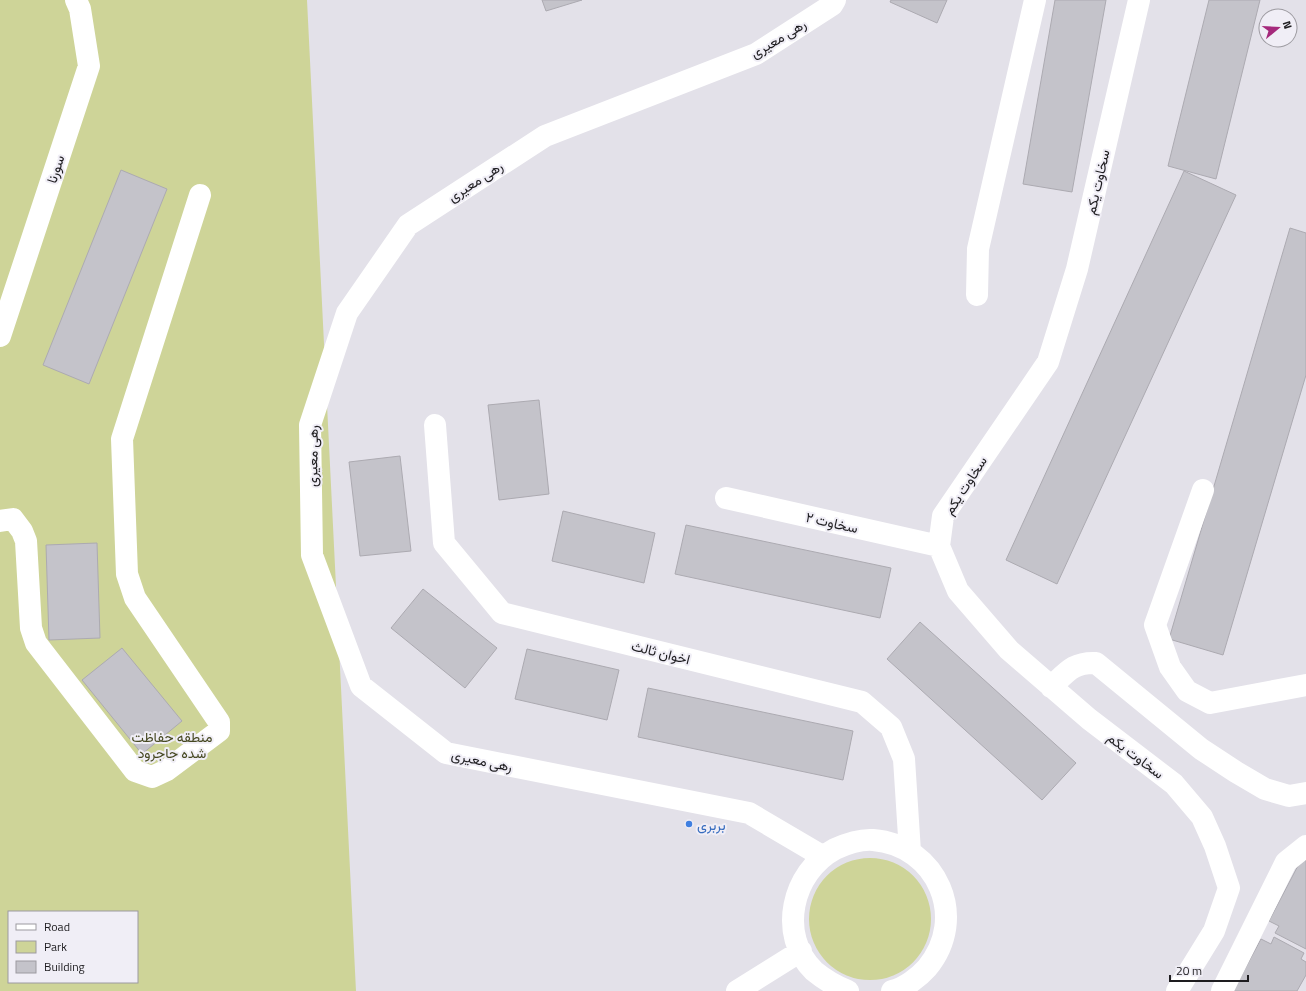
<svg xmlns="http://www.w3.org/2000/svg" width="1306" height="991" font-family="'Titillium Web',Vazirmatn,sans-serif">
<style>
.green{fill:#ced498;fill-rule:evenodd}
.building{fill:#c4c3ca;stroke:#acaab1}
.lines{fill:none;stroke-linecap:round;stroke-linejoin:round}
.minor{stroke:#fff;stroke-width:22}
.shop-dot{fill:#3f7fe0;stroke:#f0eef6;stroke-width:1.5}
.labels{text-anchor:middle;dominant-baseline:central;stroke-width:4;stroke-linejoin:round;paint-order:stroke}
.street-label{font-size:14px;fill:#1e1d20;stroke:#f0eef6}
.park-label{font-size:14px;fill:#454821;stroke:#f0eef6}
.shop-label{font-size:14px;fill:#366cbe;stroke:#f0eef6;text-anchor:start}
</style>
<rect width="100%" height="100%" fill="#e3e1e9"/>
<path class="green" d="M0,0H307L356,991H0ZM9,912H137V982H9Z
M809 919a61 61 0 1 1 122 0a61 61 0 1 1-122 0Z"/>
<path class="building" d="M542,0H582L546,11Z
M891,0H947L937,23L890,2Z
M1055,0H1106L1072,192L1023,184Z
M1209,0H1260L1216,179L1168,166Z
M121,170L167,189L89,384L43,365Z
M1184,171L1236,195L1057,584L1006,560Z
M1290,228L1306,233V375L1223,655L1169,639Z
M539,400L549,494L499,500L488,405Z
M400,456L411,551L360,556L349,462Z
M563,511L655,533L644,583L552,561Z
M686,525L891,568L880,618L675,574Z
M97,543L100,638L49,640L46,545Z
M423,589L497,648L465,688L391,628Z
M920,622L1076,763L1042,800L887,659Z
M122,648L182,721L142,754L82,680Z
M527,649L619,670L607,720L515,699Z
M648,688L853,731L843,780L638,737Z
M1302,858L1306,861V949L1275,933L1279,926L1269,921Z
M1274,937L1304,953L1301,959L1306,962V975L1297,991H1233L1261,939L1271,944Z"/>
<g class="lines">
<path class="minor" d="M1139,0L1077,269L1048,362L943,516L939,546L958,591L1009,650L1089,719L1174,784L1202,817L1215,846L1229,888L1214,931L1177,991
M977,295L978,249L1035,0
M0,336L89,66L80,9L76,0
M435,425L444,543L502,613L862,702L891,727L904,759L910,852
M1203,490L1155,625L1170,667L1187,691L1210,703L1306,685
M726,498L939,546
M0,521L13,519L22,531L26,541L31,628L36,643L135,771L152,777L167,770L219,731V722L135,598L127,574L122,439L200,195
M1051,687C1067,672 1073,662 1096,663L1201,749L1236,772L1265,789L1289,796L1306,793
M822,856L749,813L446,753L361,686L312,555L310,425L347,313L408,225L545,136L756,54L832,5L835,0
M737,991L801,951
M848,991C835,986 825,980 814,971C777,935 792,872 835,849C846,844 860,839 873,840C937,845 969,918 927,968C919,977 905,988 892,991
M1222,991L1286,862L1306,846"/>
</g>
<circle class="shop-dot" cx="689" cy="824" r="4"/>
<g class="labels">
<g class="street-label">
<text transform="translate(778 38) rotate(-31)">رهی معیری</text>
<text transform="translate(55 169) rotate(-72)">سورنا</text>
<text transform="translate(475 181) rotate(-33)">رهی معیری</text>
<text transform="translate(1097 182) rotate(-77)">سخاوت یکم</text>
<text transform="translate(312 456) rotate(-89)">رهی معیری</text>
<text transform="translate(965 485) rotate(-57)">سخاوت یکم</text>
<text transform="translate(832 522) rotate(13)">سخاوت ۲</text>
<text transform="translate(661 652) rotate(14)">اخوان ثالث</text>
<text transform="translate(1136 755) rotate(37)">سخاوت یکم</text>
<text transform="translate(482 760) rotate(12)">رهی معیری</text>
</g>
<g class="park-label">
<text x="172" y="736">منطقه حفاظت<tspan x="172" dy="16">شده جاجرود</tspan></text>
</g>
<g class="shop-label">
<text x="697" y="824">بربری</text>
</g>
</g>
<rect x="8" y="911" width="130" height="72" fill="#f0eef6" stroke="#9c9aa0"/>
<rect x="16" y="924" width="20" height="6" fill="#ffffff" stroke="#9c9aa0"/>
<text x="44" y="931" font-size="12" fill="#1e1d20">Road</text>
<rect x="16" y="941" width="20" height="12" fill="#ced498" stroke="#9c9aa0"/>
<text x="44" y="951" font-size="12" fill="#1e1d20">Park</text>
<rect x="16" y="961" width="20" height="12" fill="#c4c3ca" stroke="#9c9aa0"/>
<text x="44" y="971" font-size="12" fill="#1e1d20">Building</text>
<g transform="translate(1278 28) rotate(72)"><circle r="19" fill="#f0eef6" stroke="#9c9aa0"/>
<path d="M0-3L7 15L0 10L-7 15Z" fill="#a5297c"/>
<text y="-6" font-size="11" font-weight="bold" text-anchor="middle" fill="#1e1d20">N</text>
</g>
<path d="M1170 975v6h78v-6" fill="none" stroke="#1e1d20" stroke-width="2"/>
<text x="1176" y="975" font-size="12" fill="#1e1d20" stroke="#f0eef6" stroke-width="3" paint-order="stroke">20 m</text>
</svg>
